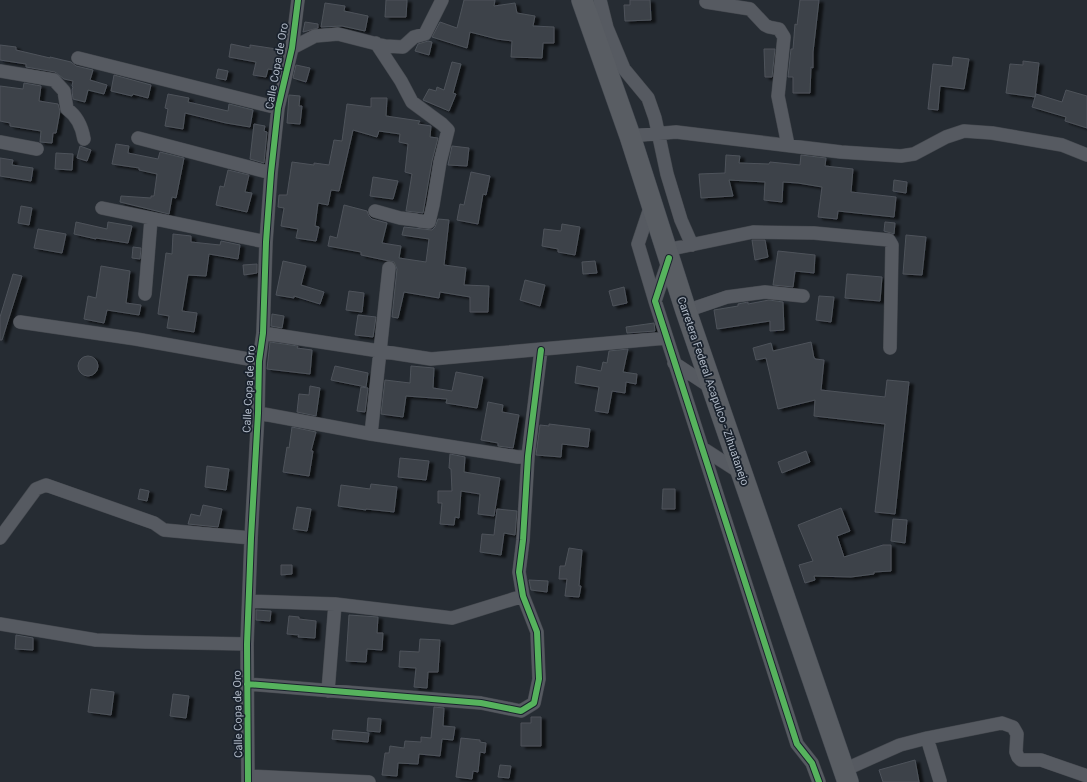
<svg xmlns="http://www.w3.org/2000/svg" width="1087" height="782" font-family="Roboto,sans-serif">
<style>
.building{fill:#3d4248;stroke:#4e535b;filter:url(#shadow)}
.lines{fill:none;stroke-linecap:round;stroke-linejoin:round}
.minor-casing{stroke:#44484e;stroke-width:14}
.primary-casing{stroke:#434850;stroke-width:22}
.minor{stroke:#565a61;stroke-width:13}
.primary{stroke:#595d63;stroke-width:21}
.cycleway-casing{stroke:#1a222d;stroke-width:8}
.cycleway{stroke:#56b35d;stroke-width:6}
.labels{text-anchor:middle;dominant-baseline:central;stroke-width:3.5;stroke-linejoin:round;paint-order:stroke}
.street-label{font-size:11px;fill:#afb8c5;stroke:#1a222d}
</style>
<defs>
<filter id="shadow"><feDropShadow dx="4.5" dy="2.5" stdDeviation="1" flood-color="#0009"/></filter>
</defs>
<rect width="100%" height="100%" fill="#262c33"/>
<path class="building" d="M386,0H407L406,17H385Z
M464,0H495L494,6L515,3L517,13L535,16L533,26L554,27V43H543L542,58L511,57L512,41L497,39L470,32L467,48L432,37L440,22L457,28Z
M630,0H650L651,20L625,21L624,5H630Z
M800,0H819L813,52V68L811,67L810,93H793V77H788L791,49H793L795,24L797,25Z
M325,3L345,6L344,11L368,16L365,31L342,26L321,27Z
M305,22L318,24V28L303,32Z
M428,41L432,42L429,55L415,51L418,44Z
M231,44L250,48V45L283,50L281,59L276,58L274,70L268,69L266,77L253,75L256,62L229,57Z
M0,45L16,47V50L50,58V57L71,62L76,66L93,70L90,80L107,85L104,94L88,90L85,102L73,99L72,90L73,87L72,86L73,81L64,79L55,72L26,67V64L0,60Z
M764,49H775L772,77H765Z
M953,57L969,59L964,89L940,86L938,110L928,109L933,64L952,66Z
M1023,61L1039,63L1035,97L1006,93L1010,64L1023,65Z
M452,62L461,64L453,93L456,94L449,111L423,100L429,89L436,91L437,87L444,90Z
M296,65L310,68L306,82L293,78Z
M218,69L228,71L226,80L216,78Z
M114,75L151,85L148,98L133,94L132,96L111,91Z
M24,83L41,86L39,101L58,104L60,111L56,133H53L52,143L40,142L41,131L10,126V123L0,121V86L23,89Z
M1066,90L1087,96V128L1065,121L1066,117L1032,107L1036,94L1062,102Z
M168,94L189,98L188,102L228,111L229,104L253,110L250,127L226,123L185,113L183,129L165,126L168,109L165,108Z
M289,95L300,96L299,106H302L300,124L287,123Z
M371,98H387L386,116L420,121L418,124L431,126L430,137L438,138L432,161L423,213L406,211L412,174L405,172L408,144L399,142L400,134L379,131L377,137L353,130L339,191L331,190L328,205L318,203L315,226L319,227L316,241L296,238L298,229L281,226L284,208L278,207L279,195H287L292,162L314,165V163L329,165L334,140L342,141L347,104L371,107Z
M254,124L265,126L264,131L267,132L264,163L250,159Z
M116,144L129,146L128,153L158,159L160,152L184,158L176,198L172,197L169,214L120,202L121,196L151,198V196H154L157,174L139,170V168L112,164Z
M80,146L91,150L87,161L77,158Z
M452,146L469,148L467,166L448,165Z
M56,153L73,154L72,170L55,169Z
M726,155L740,156L739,163L769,164L770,162L800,165L801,155L826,158L825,166L853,169L851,192L896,197L894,217L838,211L837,219L818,217L822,187L798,183L783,182L782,202L764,200L765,182L729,180L733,196L701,198L699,174L725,173Z
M0,158L13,160L12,165L33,168L31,181L0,176Z
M228,170L249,175L245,192L252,193L247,212L216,205L220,186L224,187Z
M471,172L490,176L486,195L483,194L478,224L457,220L460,204L464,205Z
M373,177L398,181L393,199L370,196Z
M894,180L907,182L906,193L893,191Z
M344,205L367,211L369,216L372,219L387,223L382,243L401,246L399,258L426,262L429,239L402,235L404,227L432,230L435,227L438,219L449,220L444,265L466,268L464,285L489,286L488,312H470V297L440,292L439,298L404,292L398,318L392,317L397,269L394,262L361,255V252L328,246L330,236L337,238Z
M21,206L32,208L29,225L18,223Z
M76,222L107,229L108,222L132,226L128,243L96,238V239L74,234Z
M885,222L895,223L894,234L884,231Z
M562,224L580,227L575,255L558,252V249L542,246L544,229L561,231Z
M38,229L66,234L62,253L34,248Z
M173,234L191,236V242L220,245L221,241L240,245L238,259L209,254L206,276L188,275L182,311L197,313L194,332L167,328L169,316L158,314L166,253L172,254Z
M906,235L926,237L922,275L903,274Z
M752,240H765L768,257L755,260Z
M133,247L141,248L140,259L132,258Z
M778,251L815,255L814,273L795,271L793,287L773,285Z
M283,261L306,266L301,285L324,292L320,304L294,296V298L276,295Z
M595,261L597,273L583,274L582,262Z
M257,264V273L244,275L243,265Z
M101,266L130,271L126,303L141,305L139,315L107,310L104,323L84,319L88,296L96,298Z
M13,274L22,276L2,340H0V317Z
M847,274L882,277L880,301L845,298Z
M525,280L545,285L540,306L520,300Z
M624,287L627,303L613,306L609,291Z
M349,291L364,293L362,312L346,310Z
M819,296L834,297L831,322L816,320Z
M769,300L783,302L784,330L770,331V321L717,329L714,310L738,306V304L748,302V304Z
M272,314L284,316L282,328L271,326Z
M358,315L376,317L373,337L355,335Z
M654,323L655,331L627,333L626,327Z
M270,342L298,346L297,348L312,350L310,374L267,369Z
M811,342L814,358H815V359L824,360L821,390L885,397L887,380L909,382L895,514L875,512L885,424L814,416L815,400L778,409L766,358L756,360L753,348L771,343L773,351Z
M628,349L623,372L637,374L636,384L626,382L625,393L612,391L608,413L595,411L599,387L575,383L577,366L601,371L603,362L607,363L609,351Z
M78 366a10 10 0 1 1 20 0a10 10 0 1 1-20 0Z
M335,366L368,373L366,387L331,380Z
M411,366L434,368L433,388L452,391L456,372L483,377L477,408L446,403L447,399L406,396L403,417L381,414L385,380L410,383Z
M310,386L320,388L316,416L297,412L299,394L309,395Z
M361,387L368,388L365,412L357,411Z
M488,402L503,405L502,412L519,415L513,448L498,446V443L481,440Z
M549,424L590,429L588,447L562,444L561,457L536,455L540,425L549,426Z
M292,427L316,432L311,451H313L309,476L283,472L287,447L289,448Z
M806,451L810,462L782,473L778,462Z
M450,454L465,457L464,472L500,478L494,516L478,514L480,494L461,491L459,518L455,517L454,525L440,524L442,503H438V491H452L451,469L449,468Z
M400,458L429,461L426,480L398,477Z
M207,466L229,469L226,490L205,487Z
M371,484L397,487L394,512L366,509V510L338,506L341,485L370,489Z
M140,489L149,491L147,501L138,499Z
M663,489H675V509H662Z
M203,505L222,509L218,527L188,524L191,514L200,516Z
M297,507L311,509L307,531L293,529Z
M841,508L850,531L837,536L844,557L883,545H891V571L874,572V574L851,577L814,576L815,580L805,583L799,565L813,561L798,525Z
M497,509L517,511L515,535L504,533L501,555L480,552L482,534L494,535Z
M893,519L907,520L905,543L891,541Z
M569,548L582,550L579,586H581L579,597L565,596L567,579H559L560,566H565Z
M281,565H292V574L281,575Z
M529,580L548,581L547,592L531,590Z
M256,610L271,611L270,621L256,620Z
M349,615L378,617L377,633H383L382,650L367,649L366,662L346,661Z
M289,616L299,617V619L316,621L315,638L298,637L299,635L287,634Z
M16,635L33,638V650L15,649Z
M420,639L440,640L438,672H428L427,688L414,687L416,668L399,667L400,651L419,652Z
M91,689L114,692L111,715L88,712Z
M173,694L189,696L186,718L170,716Z
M434,707L444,708L443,726L455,727L453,740L442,739L440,756L419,754L418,764L398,763L397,776L382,775L385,753H389L390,746L404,748L405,741L421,742V737L431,738Z
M531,717H541V746H521V723H531Z
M368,718L381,719L380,732L367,731Z
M333,730L369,733L368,742L332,739Z
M461,738L480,740V742L486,743L485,753L480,752L478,772L473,771L472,779L456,777Z
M915,760L919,782H883L879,770Z
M500,765L511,766L509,778L498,777Z"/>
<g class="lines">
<defs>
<path id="minor" d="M600,0L607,28L624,69L648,98L655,118L667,174L681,220L692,245
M706,2L750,9L765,25L769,27L779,29L784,37L778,96L788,145
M292,48L315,36L338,34L385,46L403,47L414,37L425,34L442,0
M78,58L278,108
M0,71L54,80L64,91L67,109C77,116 82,127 84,139
M630,136L676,132L841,152L901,156L914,154L946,137L964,131L992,133L1062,145L1087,155
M138,138L271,173
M0,142L37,149
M651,205L638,244L655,301
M102,208L266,242
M375,211L400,218L416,220L420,221L429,222L433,205L440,162L448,130L442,124L412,102L401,81L376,43
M666,250L753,232L814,233L889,240L892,245L890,348
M669,259L655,301L797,744L812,763L819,782
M145,294L151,219
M686,311L727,297L765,292L803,296
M20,322L136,339L259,361
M263,333L431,359L666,338
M674,363L712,388
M258,413L371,434L518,457L528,456
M371,434L389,268
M702,448L741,473
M0,538L36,489L46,485L154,523L164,530L251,538
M249,601L335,604L452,618L523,596
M0,624L96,640L146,642L247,644
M247,684L481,703L521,711L534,703L539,679L537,632L523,596L519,572L523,540L528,456L541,350
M328,691L335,604
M927,738L940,781
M844,770L900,745L927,738L1002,723L1013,727L1017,734L1016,752L1018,757L1021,760H1041L1087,776
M248,776L369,782
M248,782L247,644L251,538L258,413L259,361L263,333L266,242L271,173L278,108L292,48L298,0"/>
<path id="primary" d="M582,0L630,136L686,311L848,782"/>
</defs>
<use href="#minor" class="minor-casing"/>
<use href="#primary" class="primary-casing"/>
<use href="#minor" class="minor"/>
<use href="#primary" class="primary"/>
<defs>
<path id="cycleway" d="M669,258L655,301L797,744L812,763L819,782
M247,684L481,703L521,711L534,703L539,679L537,632L523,596L519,572L523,540L528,456L541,350
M248,782L247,644L251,538L258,413L259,361L263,333L266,242L271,173L278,108L292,48L298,0"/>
</defs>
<use href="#cycleway" class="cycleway-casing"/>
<use href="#cycleway" class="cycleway"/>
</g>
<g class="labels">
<g class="street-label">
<text transform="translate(277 66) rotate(-80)">Calle Copa de Oro</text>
<text transform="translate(249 389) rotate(-87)">Calle Copa de Oro</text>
<text transform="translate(713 391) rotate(71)">Carretera Federal Acapulco - Zihuatanejo</text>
<text transform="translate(238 714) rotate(-91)">Calle Copa de Oro</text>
</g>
</g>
</svg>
